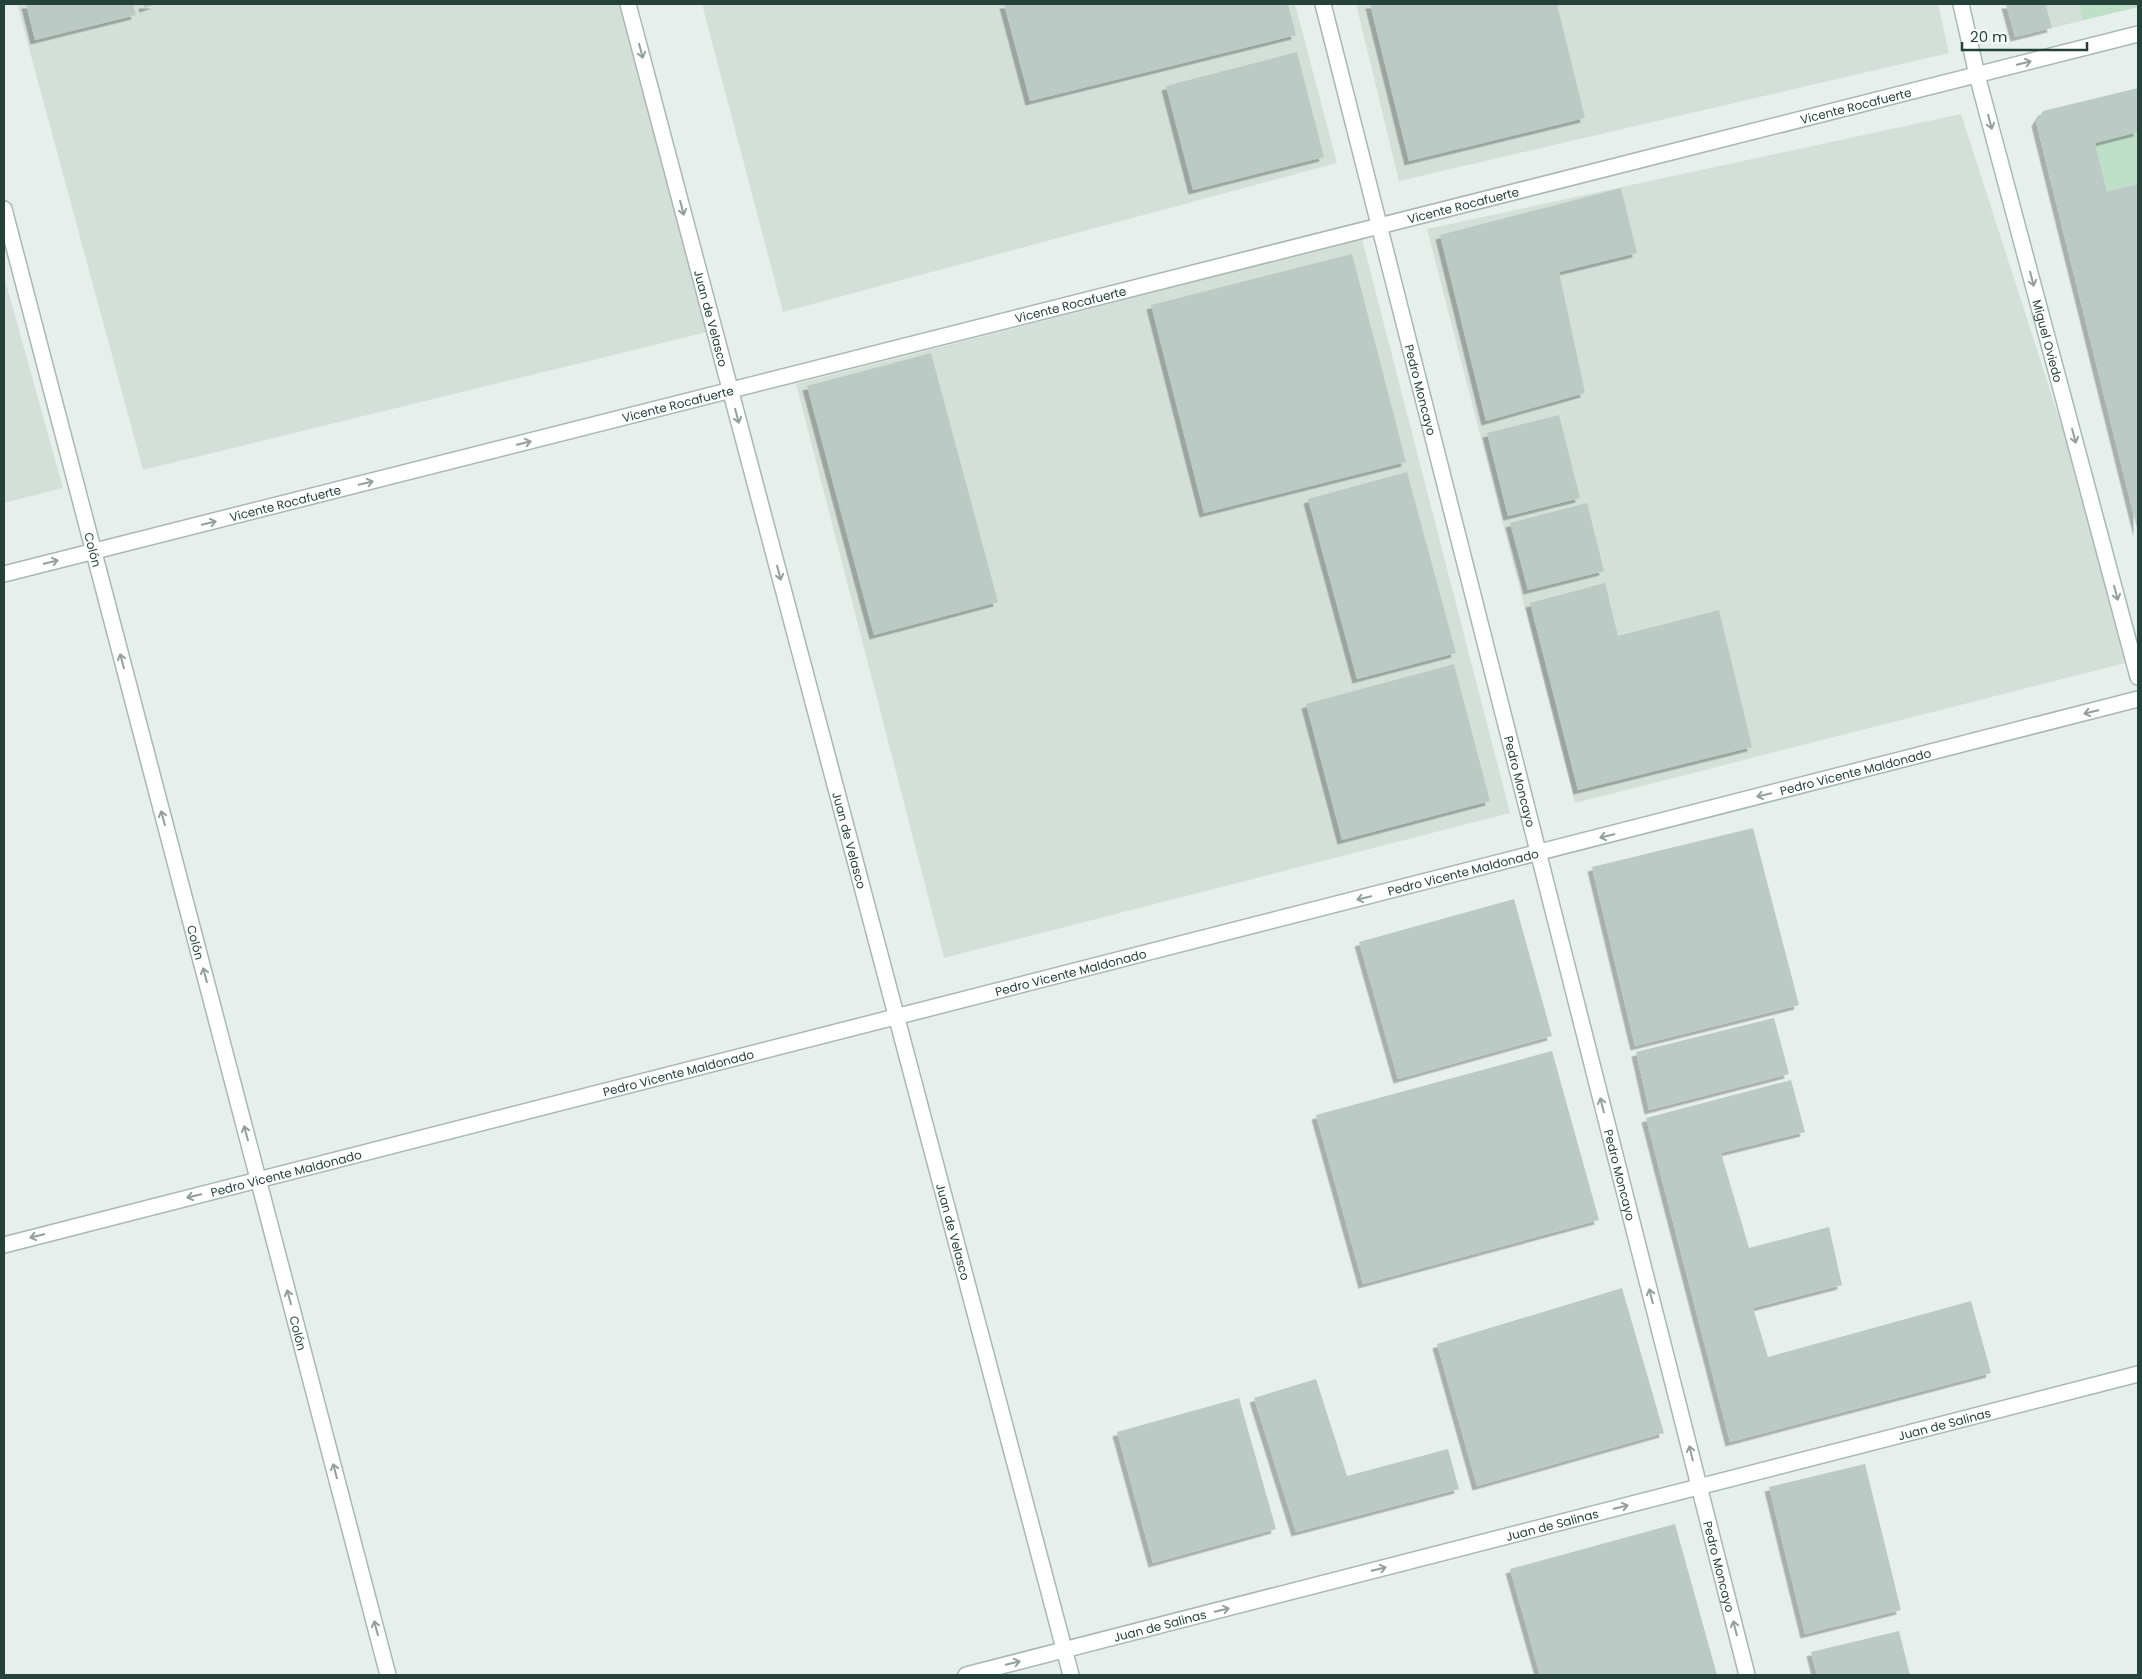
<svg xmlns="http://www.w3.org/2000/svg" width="2142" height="1679" font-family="Poppins,sans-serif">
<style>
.built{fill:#d4dfda}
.green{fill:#bfe0c8}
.building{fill:#bbcac4;filter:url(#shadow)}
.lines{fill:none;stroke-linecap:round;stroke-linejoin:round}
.street-casing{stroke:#a8b8b2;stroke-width:18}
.secondary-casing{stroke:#a4bbb3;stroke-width:18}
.street{stroke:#fff;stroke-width:15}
.secondary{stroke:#fff;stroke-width:15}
.oneway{stroke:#92a09c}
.labels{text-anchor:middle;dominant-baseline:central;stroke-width:4;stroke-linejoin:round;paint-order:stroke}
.street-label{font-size:12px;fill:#24423a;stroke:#f7fbf9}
</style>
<defs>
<filter id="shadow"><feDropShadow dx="-4.5" dy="4.5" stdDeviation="0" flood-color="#0004"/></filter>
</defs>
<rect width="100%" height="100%" fill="#e6efeb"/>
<path class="built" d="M17,4H620L711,331L143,470Z
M702,4H1295L1337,163L783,312Z
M1356,4H1938L1949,53L1399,181Z
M2006,4H2138V7L2015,37Z
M1961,114L2137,660L1575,803L1427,229Z
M1362,239L1510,813L944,958L796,384Z
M4,276L63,488L4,503Z"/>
<path class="green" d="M2079,4H2138V7L2083,20Z
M2138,132V184L2107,191L2095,143Z"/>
<path class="building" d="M26,4H133L136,15L35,40Z
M143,4H156L144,8Z
M1004,4H1288L1296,35L1030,101Z
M1370,4H1557L1585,118L1409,161Z
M2006,4H2051L2046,6L2052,28L2015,37Z
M1297,52L1324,157L1193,190L1166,86Z
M2138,88V132L2095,143L2107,191L2138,184V532L2036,122L2043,111Z
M1621,188L1637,253L1559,272L1585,393L1486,421L1440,235Z
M1352,254L1406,462L1204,513L1151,305Z
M931,353L998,602L874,635L807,386Z
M1559,415L1580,498L1508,516L1487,433Z
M1407,472L1456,653L1357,679L1308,499Z
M1587,503L1604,571L1528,590L1510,523Z
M1605,583L1618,636L1719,610L1752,747L1578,790L1530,603Z
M1454,664L1490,801L1342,840L1306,704Z
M1753,828L1799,1005L1635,1046L1592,867Z
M1514,899L1552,1036L1398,1079L1359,942Z
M1774,1018L1789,1074L1649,1110L1636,1052Z
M1552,1051L1599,1220L1363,1284L1316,1115Z
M1791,1080L1805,1132L1721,1153L1749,1248L1829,1227L1842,1285L1753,1308L1768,1357L1971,1301L1991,1373L1730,1442L1646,1118Z
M1622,1288L1664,1433L1477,1486L1437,1344Z
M1316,1379L1347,1476L1448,1449L1459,1489L1296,1532L1254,1398Z
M1239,1398L1276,1529L1153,1563L1117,1432Z
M1865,1464L1901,1610L1805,1634L1769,1487Z
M1675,1524L1717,1675H1540L1510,1569Z
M1899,1631L1910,1675H1817L1811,1652Z"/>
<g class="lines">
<defs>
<g id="street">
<path id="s1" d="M628,4L1071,1675"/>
<path id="s2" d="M1323,4L1747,1675"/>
<path id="s3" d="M4,209L388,1675"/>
<path id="s4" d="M4,574L2138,34"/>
<path id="s5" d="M4,1245L2138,699"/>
<path id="s6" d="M966,1675L2138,1374"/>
</g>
<g id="secondary">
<path id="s7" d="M1961,4L1977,75L2138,677"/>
</g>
</defs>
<use href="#street" class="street-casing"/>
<use href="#secondary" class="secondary-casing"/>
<use href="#street" class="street"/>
<use href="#secondary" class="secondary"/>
</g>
<defs><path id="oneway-shaft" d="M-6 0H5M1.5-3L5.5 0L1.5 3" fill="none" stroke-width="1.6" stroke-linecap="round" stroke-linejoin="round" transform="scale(1.25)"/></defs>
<g class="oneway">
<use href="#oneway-shaft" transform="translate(641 51) rotate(75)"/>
<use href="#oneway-shaft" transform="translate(2024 63) rotate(-14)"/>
<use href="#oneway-shaft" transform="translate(1990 122) rotate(75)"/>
<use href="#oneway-shaft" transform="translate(682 208) rotate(75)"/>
<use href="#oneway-shaft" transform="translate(2032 279) rotate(75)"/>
<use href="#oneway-shaft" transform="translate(737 416) rotate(75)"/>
<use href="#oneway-shaft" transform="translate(2074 436) rotate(75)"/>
<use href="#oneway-shaft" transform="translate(524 443) rotate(-14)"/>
<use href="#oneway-shaft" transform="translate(366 483) rotate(-14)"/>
<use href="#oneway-shaft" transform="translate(209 523) rotate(-14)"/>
<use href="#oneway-shaft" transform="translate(51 562) rotate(-14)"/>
<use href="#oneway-shaft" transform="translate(779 573) rotate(75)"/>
<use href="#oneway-shaft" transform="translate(2116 593) rotate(75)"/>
<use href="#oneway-shaft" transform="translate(122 661) rotate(-105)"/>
<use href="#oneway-shaft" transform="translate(2091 712) rotate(166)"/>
<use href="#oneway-shaft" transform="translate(1764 795) rotate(166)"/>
<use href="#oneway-shaft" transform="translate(163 818) rotate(-105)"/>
<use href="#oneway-shaft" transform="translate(1607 836) rotate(166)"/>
<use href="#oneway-shaft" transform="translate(1364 898) rotate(166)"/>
<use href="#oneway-shaft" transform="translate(205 975) rotate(-105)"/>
<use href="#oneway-shaft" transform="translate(1602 1105) rotate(-104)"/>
<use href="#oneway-shaft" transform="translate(246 1133) rotate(-105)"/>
<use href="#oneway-shaft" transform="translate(194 1196) rotate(166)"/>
<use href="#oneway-shaft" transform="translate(37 1236) rotate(166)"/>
<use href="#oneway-shaft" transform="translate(1651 1296) rotate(-104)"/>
<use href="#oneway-shaft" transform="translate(289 1297) rotate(-105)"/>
<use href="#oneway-shaft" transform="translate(1691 1453) rotate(-104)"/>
<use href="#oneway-shaft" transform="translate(335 1471) rotate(-105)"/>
<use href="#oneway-shaft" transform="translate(1621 1507) rotate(-14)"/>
<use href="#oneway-shaft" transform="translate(1379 1569) rotate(-14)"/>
<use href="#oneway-shaft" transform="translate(1222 1610) rotate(-14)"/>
<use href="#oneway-shaft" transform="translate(376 1628) rotate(-105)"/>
<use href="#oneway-shaft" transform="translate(1735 1628) rotate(-104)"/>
<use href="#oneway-shaft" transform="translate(1013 1663) rotate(-14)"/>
</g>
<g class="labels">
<g class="street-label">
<text stroke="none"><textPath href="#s4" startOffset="1910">Vicente Rocafuerte</textPath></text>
<text stroke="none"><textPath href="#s4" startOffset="1505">Vicente Rocafuerte</textPath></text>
<text stroke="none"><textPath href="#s4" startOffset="1100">Vicente Rocafuerte</textPath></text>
<text stroke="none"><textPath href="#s1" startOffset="325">Juan de Velasco</textPath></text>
<text stroke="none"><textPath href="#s7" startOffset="348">Miguel Oviedo</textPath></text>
<text stroke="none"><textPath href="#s2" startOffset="398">Pedro Moncayo</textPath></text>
<text stroke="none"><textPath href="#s4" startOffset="695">Vicente Rocafuerte</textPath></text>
<text stroke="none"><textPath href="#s4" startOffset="290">Vicente Rocafuerte</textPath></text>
<text stroke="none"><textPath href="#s3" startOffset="352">Colón</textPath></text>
<text stroke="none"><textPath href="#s5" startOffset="1911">Pedro Vicente Maldonado</textPath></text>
<text stroke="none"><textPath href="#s2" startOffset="802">Pedro Moncayo</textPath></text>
<text stroke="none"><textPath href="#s1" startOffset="865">Juan de Velasco</textPath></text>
<text stroke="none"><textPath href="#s5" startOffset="1506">Pedro Vicente Maldonado</textPath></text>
<text stroke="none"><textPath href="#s3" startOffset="758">Colón</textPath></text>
<text stroke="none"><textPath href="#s5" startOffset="1101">Pedro Vicente Maldonado</textPath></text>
<text stroke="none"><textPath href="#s5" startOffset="696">Pedro Vicente Maldonado</textPath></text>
<text stroke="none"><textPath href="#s5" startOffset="291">Pedro Vicente Maldonado</textPath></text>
<text stroke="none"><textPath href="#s2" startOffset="1208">Pedro Moncayo</textPath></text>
<text stroke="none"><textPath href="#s1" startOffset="1270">Juan de Velasco</textPath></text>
<text stroke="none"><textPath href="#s3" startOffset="1162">Colón</textPath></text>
<text stroke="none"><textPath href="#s6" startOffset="1010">Juan de Salinas</textPath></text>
<text stroke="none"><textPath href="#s6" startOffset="605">Juan de Salinas</textPath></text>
<text stroke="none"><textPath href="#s2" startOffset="1612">Pedro Moncayo</textPath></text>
<text stroke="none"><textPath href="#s6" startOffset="200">Juan de Salinas</textPath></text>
</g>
</g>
<rect width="2142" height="1679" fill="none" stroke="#24423a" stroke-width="10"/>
<path d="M1962 42v8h125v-8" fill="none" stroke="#24423a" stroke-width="2.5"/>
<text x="1970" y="42" font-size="15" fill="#24423a" stroke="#f7fbf9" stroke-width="4" paint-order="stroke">20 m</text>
</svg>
